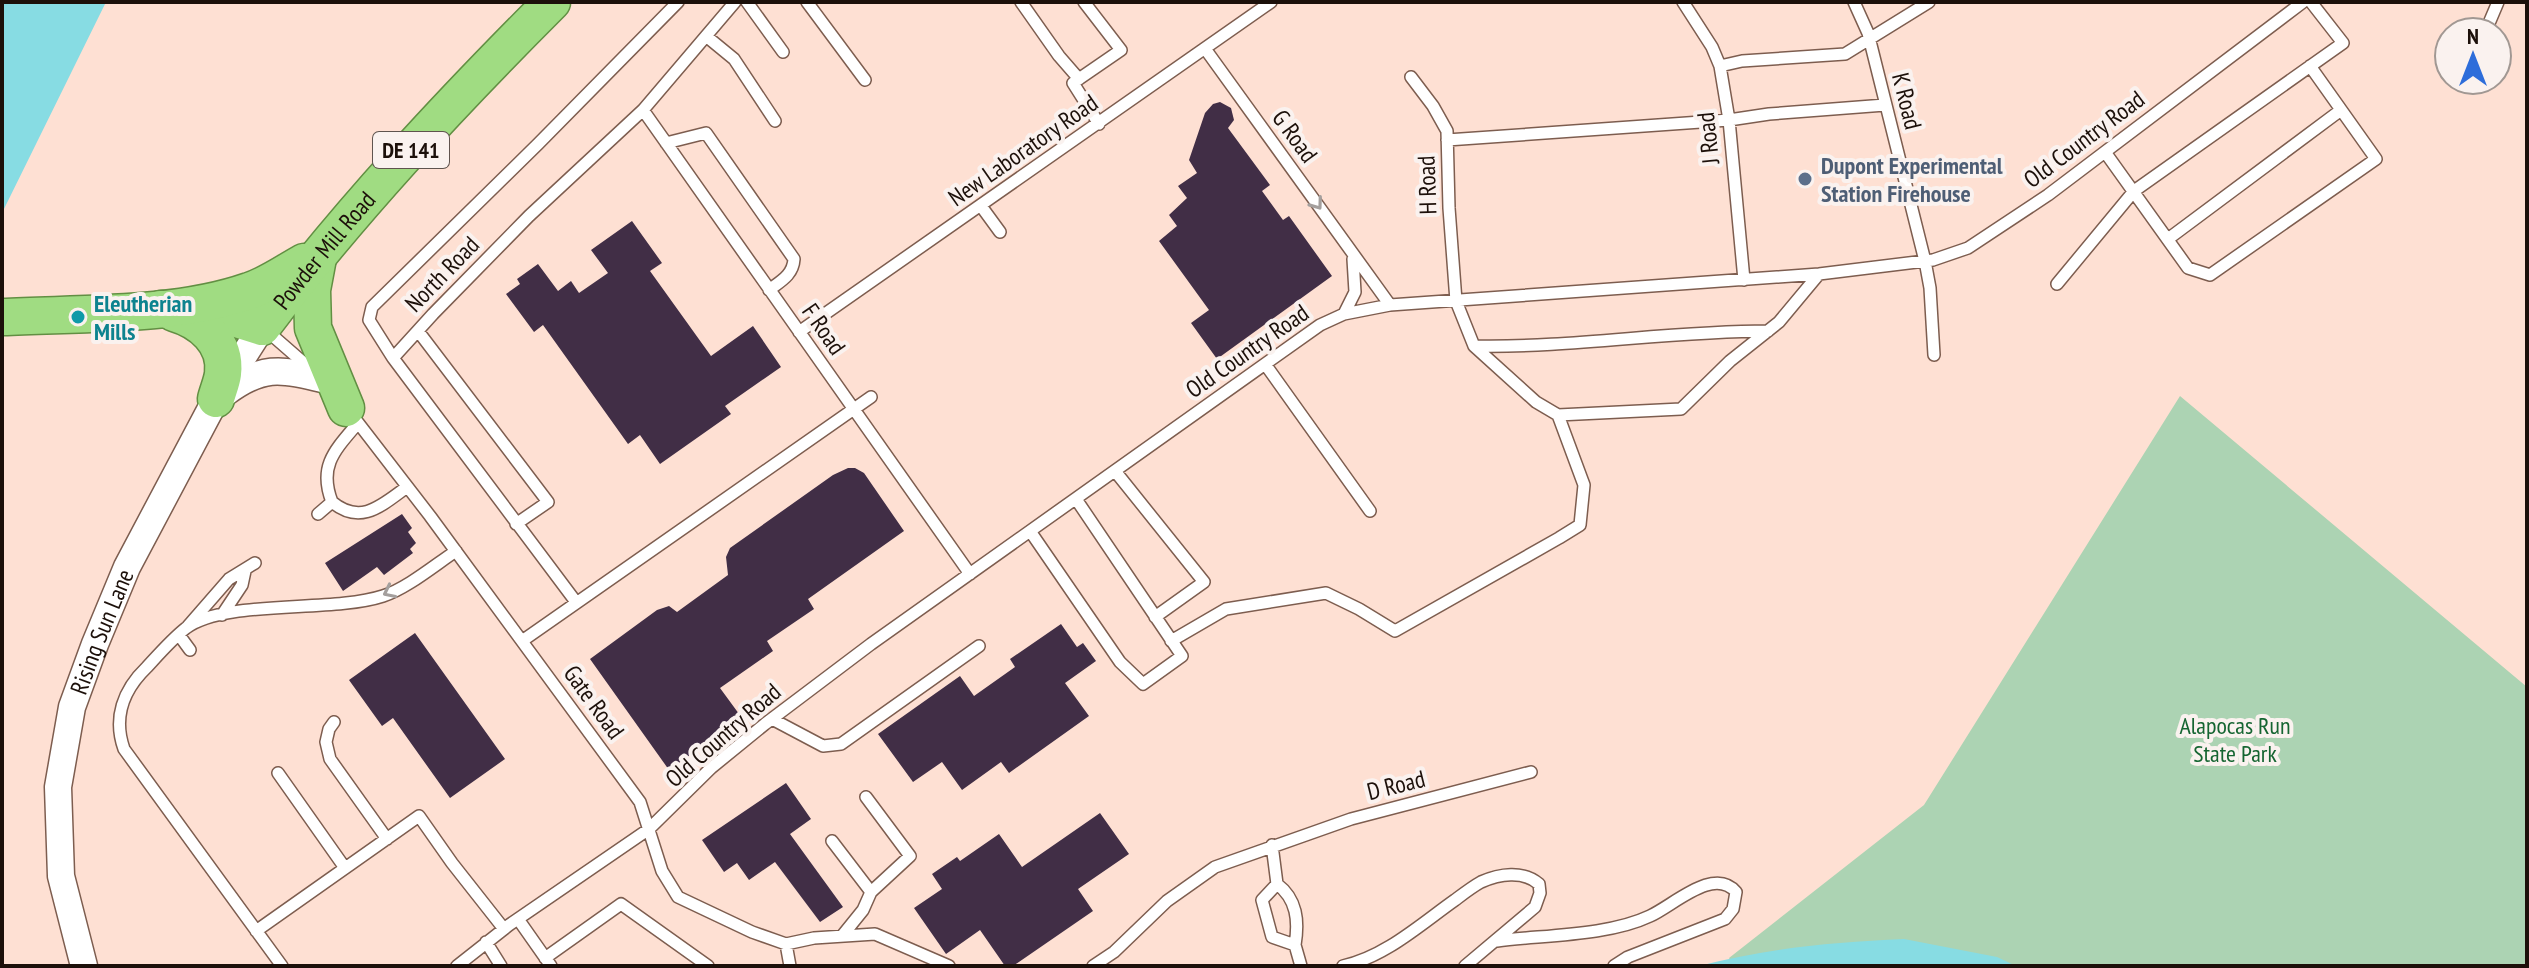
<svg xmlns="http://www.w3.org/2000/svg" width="2529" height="968" font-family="'PT Sans Narrow',sans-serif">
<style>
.green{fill:#acd3b3}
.water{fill:#87dce3}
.building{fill:#412e46}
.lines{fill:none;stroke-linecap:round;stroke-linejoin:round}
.service-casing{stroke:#7d5d4f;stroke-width:14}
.tertiary-casing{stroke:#7d5d4f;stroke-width:29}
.trunk-casing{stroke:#628f43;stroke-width:39}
.service{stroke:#fff;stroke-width:11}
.tertiary{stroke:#fff;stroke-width:26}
.trunk{stroke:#a0dc82;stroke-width:36}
.oneway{stroke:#a49f9d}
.service-dot{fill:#5c6f8a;stroke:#faf2ef;stroke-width:3}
.culture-dot{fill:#0f9aa8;stroke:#faf2ef;stroke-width:3}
.labels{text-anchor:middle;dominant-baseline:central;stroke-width:8;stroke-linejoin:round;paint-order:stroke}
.shield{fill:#faf2ef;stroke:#5f544f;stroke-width:2}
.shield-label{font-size:22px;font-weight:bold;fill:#1c100a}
.street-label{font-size:24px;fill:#1c100a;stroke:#faf2ef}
.service-label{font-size:24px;font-weight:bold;fill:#4e5e75;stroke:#faf2ef;text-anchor:start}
.culture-label{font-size:24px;font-weight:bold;fill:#0d838f;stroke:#faf2ef;text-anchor:start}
.park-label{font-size:24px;fill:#156531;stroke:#faf2ef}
</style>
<rect width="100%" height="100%" fill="#fee0d3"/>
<path class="green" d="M2180,396L2527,687V966H1733L1729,958L1924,805Z"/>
<path class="water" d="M2,2H106L2,213Z
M1904,939L1997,957L2016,966H1699C1769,948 1833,942 1904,939Z"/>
<path class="building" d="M1220,102L1231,108L1234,120L1228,128L1270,185L1262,191L1283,220L1289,216L1332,276L1217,359L1191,323L1209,310L1159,241L1177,226L1169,215L1187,198L1178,186L1197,173L1189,160L1205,113L1213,104Z
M632,221L662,263L650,271L711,356L753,326L781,367L725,406L731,414L660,464L640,435L628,444L543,325L534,332L506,294L520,284L517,279L538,264L558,291L571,281L579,293L608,273L591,250Z
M848,468H855L864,473L904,531L808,599L814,609L767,641L773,651L720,688L742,718L669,770L590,659L657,610L669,606L677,612L728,575L726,557L730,548L833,475Z
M402,514L412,528L408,532L416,543L410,549L413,553L384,575L377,567L343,591L325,563Z
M1061,624L1077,647L1083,643L1096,661L1065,683L1089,716L1009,773L1001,762L962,790L942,762L913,782L878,734L960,676L974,696L1015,667L1010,659Z
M415,633L505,759L450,798L393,718L382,726L349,680Z
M786,783L811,819L790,834L843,907L820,922L775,862L749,880L737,863L724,872L702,840Z
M1100,813L1129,854L1078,889L1093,911L1013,966H1005L980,930L946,954L914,908L942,889L932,874L957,857L960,861L999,834L1022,867Z"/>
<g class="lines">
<defs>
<path id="service" d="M747,2L783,52
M807,2L865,80
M1021,2L1059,56L1079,79
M1084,2L1121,50L1073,83L1099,124
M1683,2L1712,47L1720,66L1729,120L1744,280
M1854,2L1868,33L1925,261L1930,288L1934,355
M2487,28L2498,2
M706,36L734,59L775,121
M1206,50L1390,305
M1720,66L1742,61L1845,54L1929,2
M1411,77L1433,106L1447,131L1449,208L1456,301L1474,346L1536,402L1558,415L1681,409L1730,361L1779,322L1819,274
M643,110L970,574
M1447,140L1729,120L1769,114L1885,105
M666,143L706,133L794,259C793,275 781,281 769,290
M2105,152L2188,268L2210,275L2376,159L2310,66
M981,206L1000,232
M2168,239L2341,110
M2057,284L2134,191L2343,43L2311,2
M1344,314L1355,292L1353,259
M266,330L313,371
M418,331L548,502L516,524
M799,332L1271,2
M1474,346C1572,348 1669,331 1768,331
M393,358L369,320L372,307L538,144L678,2
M1265,364L1370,511
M349,411L430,516L640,802L662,871L678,897L752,932L786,944L814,938L875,934L949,966
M358,423C335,450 318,466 332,502C361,526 382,505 407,487
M1115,471L1204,582L1155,617
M318,514L332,502
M1030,531L1120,662L1143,684L1182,656L1076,499
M576,602L393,358L433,314L529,216L643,110L735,2
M222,615L242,585L245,571
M188,626L229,579L255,563
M179,635L190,650
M522,641L871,397
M1171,641L1226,609L1326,593L1359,609L1395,631L1559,538L1580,525L1584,485L1558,415
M772,719L823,746L841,744L979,646
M334,722L329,729L326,742L330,759L387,839
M278,773L345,868
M832,841L871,892
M1272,845L1277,884C1297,899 1299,921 1295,945L1272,937L1262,900L1277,884
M518,919L551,966
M256,931L419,816L452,863L504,929
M842,936L863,910L871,892L910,856L866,797
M1497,941C1543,935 1608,936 1650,916C1674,905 1714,866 1736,892L1733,909L1725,919L1628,957L1614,966
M486,942L501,966
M786,944L790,966
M1295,945L1301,966
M545,958L621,904L708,966
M282,966L124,749C113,718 123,690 147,667C159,654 172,639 186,628C225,599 331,613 383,596C406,589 435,565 456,551
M457,966L509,925L649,829L711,768L765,724L871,644L1320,325L1344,314L1390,305L1819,274L1933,260L1968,248L2048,195L2303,2
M1093,966L1114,952L1167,901L1215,867L1351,819L1531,772
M1343,966C1385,957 1421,924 1455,900C1463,894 1472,887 1481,882C1499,874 1523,870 1539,884L1540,893L1535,907L1465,966"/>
<g id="tertiary">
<path d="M225,393C261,366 280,368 322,379"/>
<path id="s1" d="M84,966L61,876L58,787L72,707L95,644L127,567L216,399L262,327"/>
</g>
<g id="trunk">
<path d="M318,258L312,290L313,328L346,408"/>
<path id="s2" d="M161,309L221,314L262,327C350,211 449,105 552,2"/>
<path d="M174,313C201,321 227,342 223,374C222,382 218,391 216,399"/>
<path d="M2,317C80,313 175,317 249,291C268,285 286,272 304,262"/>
</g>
</defs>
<use href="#service" class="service-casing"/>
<use href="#tertiary" class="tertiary-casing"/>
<use href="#trunk" class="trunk-casing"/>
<use href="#service" class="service"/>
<use href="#tertiary" class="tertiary"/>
<use href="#trunk" class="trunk"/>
</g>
<defs><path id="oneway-chevron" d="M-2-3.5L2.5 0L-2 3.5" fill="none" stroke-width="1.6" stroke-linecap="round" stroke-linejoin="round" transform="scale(2)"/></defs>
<g class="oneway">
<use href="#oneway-chevron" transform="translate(1317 204) rotate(54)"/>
<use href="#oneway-chevron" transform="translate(389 592) rotate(154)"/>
</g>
<circle class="service-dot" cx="1805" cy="179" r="8"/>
<circle class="culture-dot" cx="78" cy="317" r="8"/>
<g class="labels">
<rect class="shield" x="373" y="132" width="76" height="36" rx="6"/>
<g class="shield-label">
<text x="411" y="150">DE 141</text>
</g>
<g class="street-label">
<text transform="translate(1907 101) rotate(76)">K Road</text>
<text transform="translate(1295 136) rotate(54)">G Road</text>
<text transform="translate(1708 138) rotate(-96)">J Road</text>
<text transform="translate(2084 139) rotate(-37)">Old Country Road</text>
<text transform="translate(1023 150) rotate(-35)">New Laboratory Road</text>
<text transform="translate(1427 185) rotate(-92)">H Road</text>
<text stroke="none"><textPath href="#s2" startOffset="202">Powder Mill Road</textPath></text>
<text transform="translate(442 274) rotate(-46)">North Road</text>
<text transform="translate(824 329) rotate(55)">F Road</text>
<text transform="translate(1247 351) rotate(-35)">Old Country Road</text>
<text stroke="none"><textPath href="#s1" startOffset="344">Rising Sun Lane</textPath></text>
<text transform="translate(594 702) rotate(54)">Gate Road</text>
<text transform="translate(723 735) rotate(-41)">Old Country Road</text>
<text transform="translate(1396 785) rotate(-14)">D Road</text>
</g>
<g class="service-label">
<text x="1821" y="165">Dupont Experimental<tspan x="1821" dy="28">Station Firehouse</tspan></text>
</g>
<g class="culture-label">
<text x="94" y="303">Eleutherian<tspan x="94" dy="28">Mills</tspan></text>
</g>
<g class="park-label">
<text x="2235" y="725">Alapocas Run<tspan x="2235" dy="28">State Park</tspan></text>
</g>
</g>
<rect width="2529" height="968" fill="none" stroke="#1c100a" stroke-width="8"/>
<g transform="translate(2473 56)"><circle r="38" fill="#faf2ef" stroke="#a19893" stroke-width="2"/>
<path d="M0-6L14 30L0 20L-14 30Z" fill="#2d6dda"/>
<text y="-12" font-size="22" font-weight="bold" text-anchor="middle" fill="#1c100a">N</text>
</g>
</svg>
